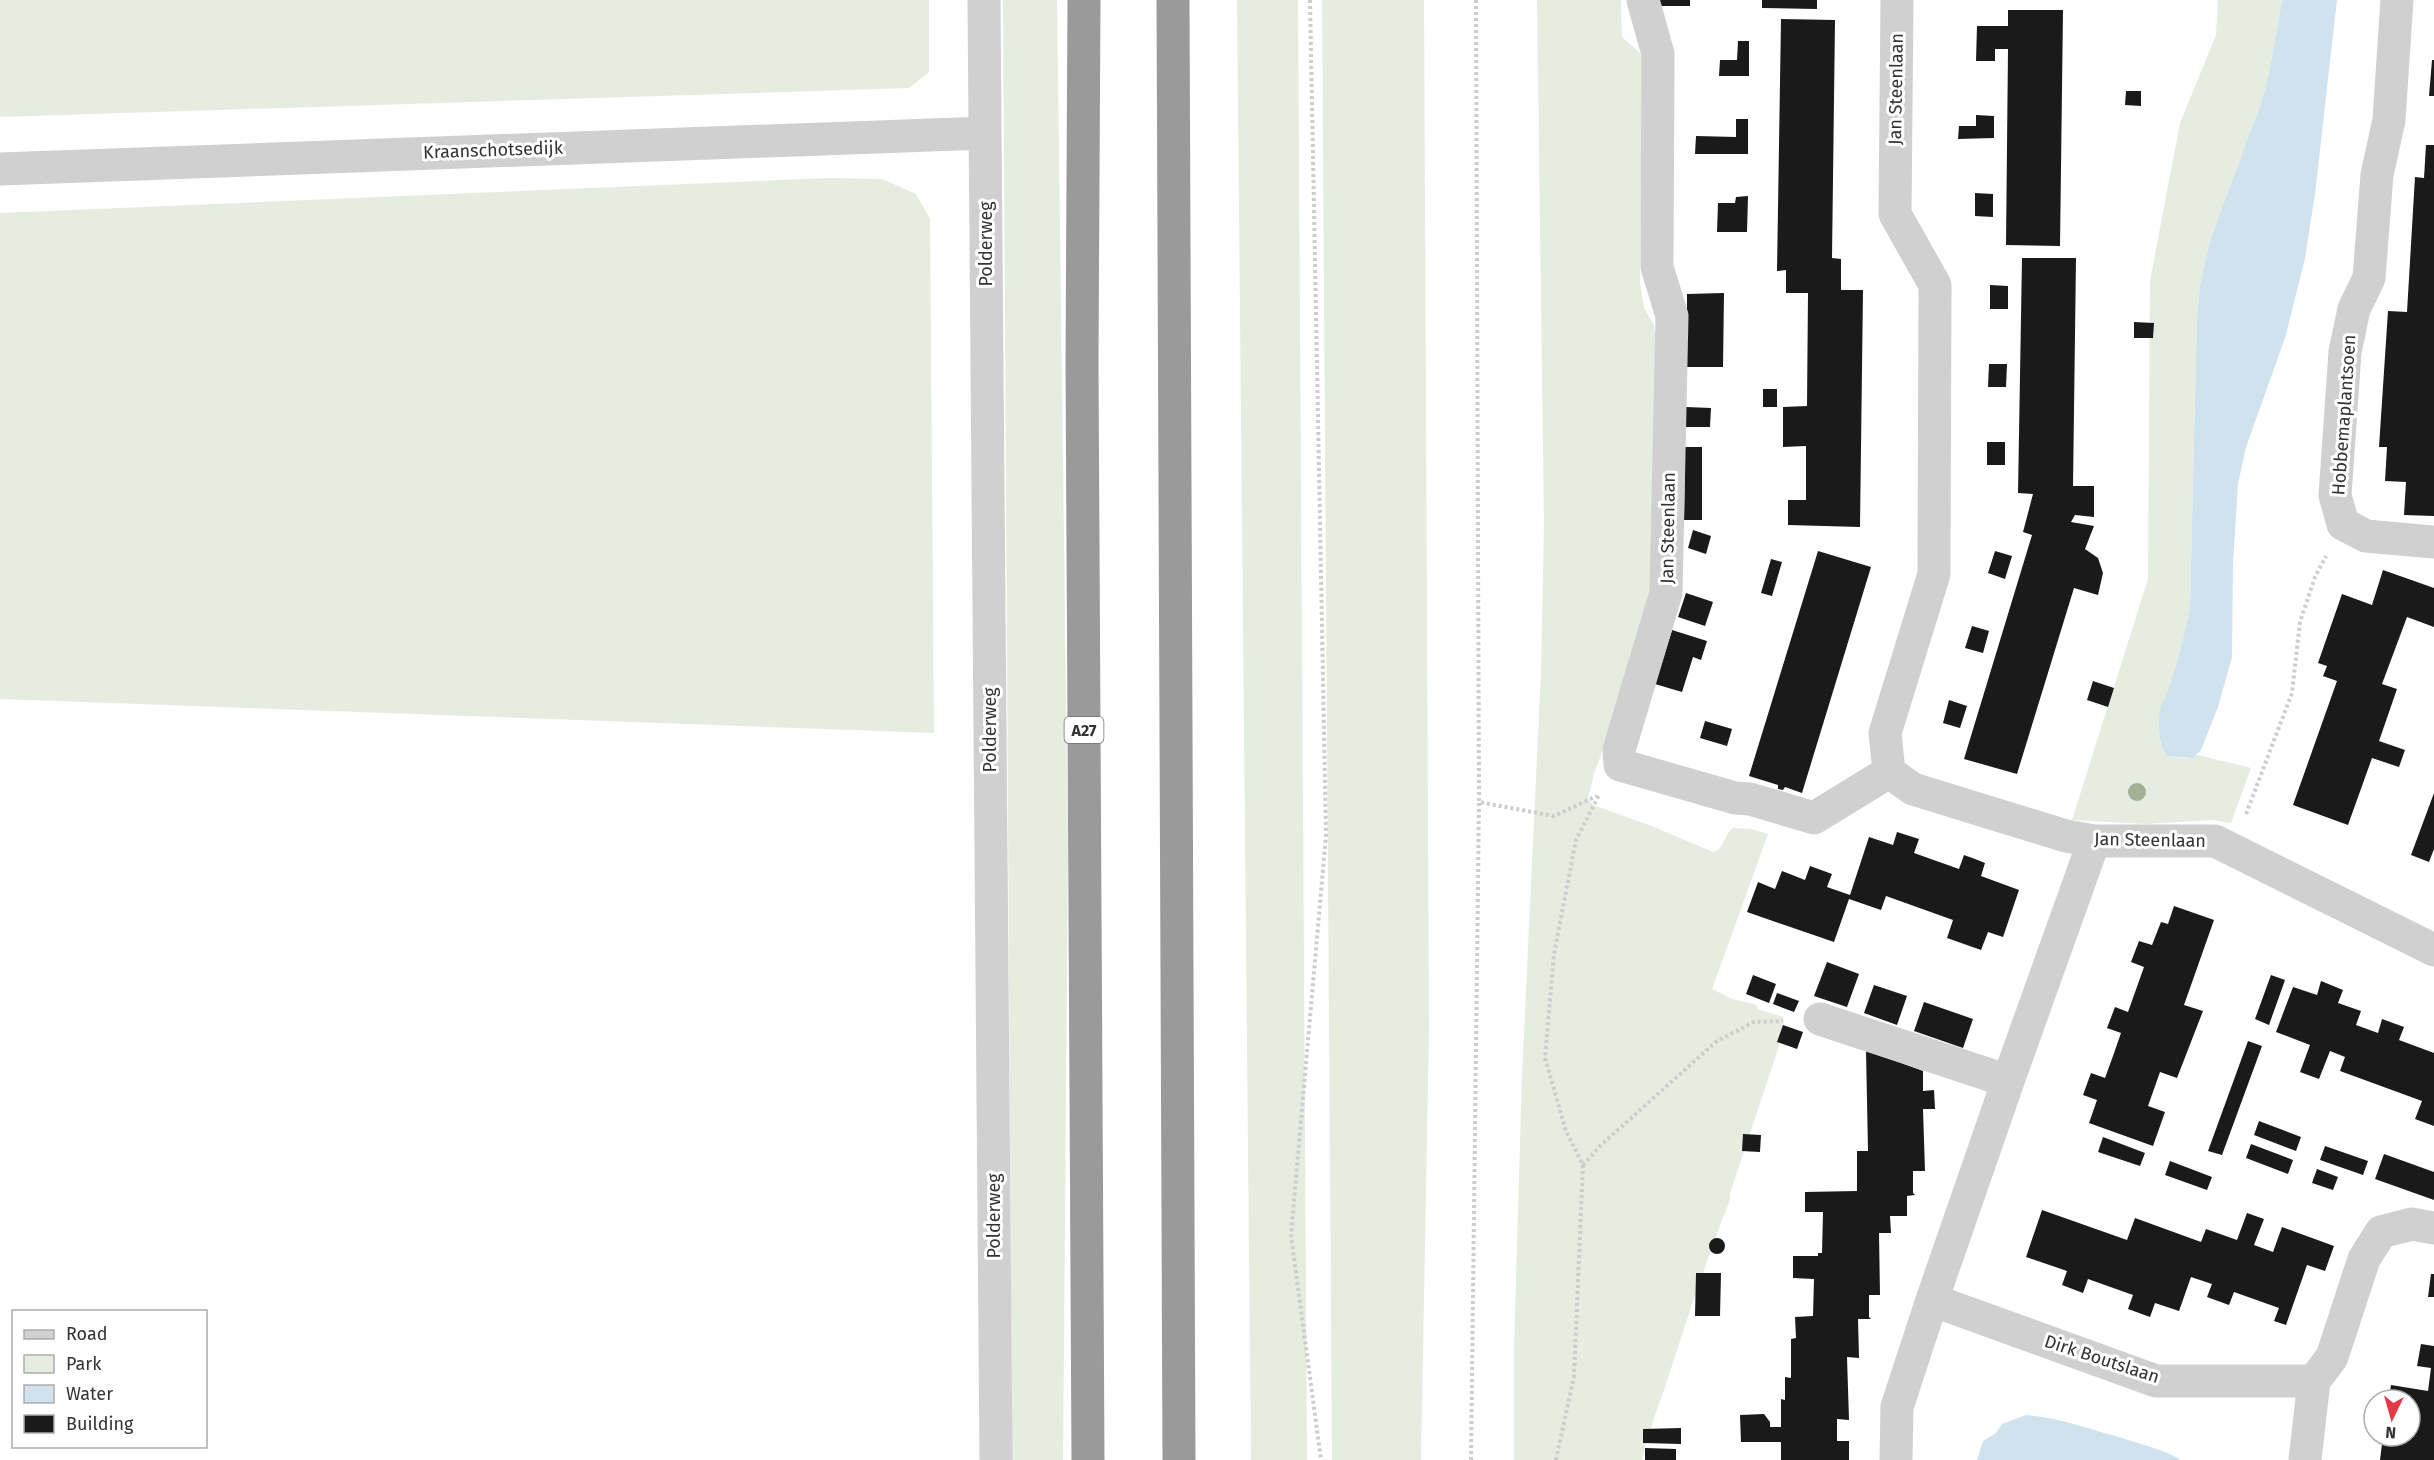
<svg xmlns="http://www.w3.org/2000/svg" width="2434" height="1460" font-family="'Fira Sans',sans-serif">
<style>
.green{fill:#e6ecdf}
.water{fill:#cfe2ee}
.building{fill:#1a1a1a}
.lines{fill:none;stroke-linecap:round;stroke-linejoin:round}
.path{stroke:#cdcdcd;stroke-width:4;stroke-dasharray:3 3;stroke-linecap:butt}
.minor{stroke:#d0d0d0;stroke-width:33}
.highway{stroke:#9a9a9a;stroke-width:33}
.tree{fill:#a2b095}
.labels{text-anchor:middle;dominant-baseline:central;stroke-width:6;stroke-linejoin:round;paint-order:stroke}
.shield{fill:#fff;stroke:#707070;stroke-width:1.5}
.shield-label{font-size:16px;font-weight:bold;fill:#333}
.street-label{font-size:18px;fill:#333;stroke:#fff}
</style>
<rect width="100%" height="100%" fill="#fff"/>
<path class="green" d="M0,0H929V72L909,88L0,117Z
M1003,0H1057L1068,849L1063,1460H1012Z
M1237,0H1298L1307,1460H1251Z
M1322,0H1424L1429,1029L1421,1460H1332Z
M1537,0H1621L1622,37L1640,53L1643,61L1640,282L1644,308L1654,325L1656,343L1650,599L1627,683L1594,774L1588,798L1593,805L1649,825L1713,852C1725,849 1723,835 1733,828L1751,829L1768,834L1712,989L1732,999L1757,1005V1009L1783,1017L1784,1031L1730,1193V1200C1706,1260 1687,1320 1667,1381C1658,1408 1648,1432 1642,1460H1514V1347L1522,1076L1541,672L1544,525Z
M2218,0H2282L2269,73L2261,103L2210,240L2200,285L2197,316L2190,607L2186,631L2168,693C2161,712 2153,739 2167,756L2184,758L2198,755L2251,768L2231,823L2213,820L2146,824L2072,820L2148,579L2150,281L2180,123L2216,35Z
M829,178L882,179L916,194L930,219L934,733L0,699V213Z"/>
<path class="water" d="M2282,0H2337L2315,194L2305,258L2285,338L2246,447L2238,484L2233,563L2232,657L2218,707L2201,750L2193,758L2167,756C2157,744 2158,721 2161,706C2162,701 2166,699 2167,694C2176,666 2185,636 2190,607L2197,316L2200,285L2210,240L2261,103L2269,73Z
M2026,1415C2060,1418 2092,1430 2125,1439C2144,1445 2165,1450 2181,1460H1977L1983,1441L1996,1433L2002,1424Z"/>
<path class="building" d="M1656,0H1690V6H1656Z
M1762,0H1817V9L1762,8Z
M2008,10H2063L2060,246L2006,245L2008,49H1995V61H1976L1977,26H2008Z
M1781,19L1835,20L1832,258L1841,259V290H1863L1860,527L1788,525V500H1806V446L1783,447V407L1807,406L1808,293H1786V270L1777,271Z
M1738,41H1749V76H1719L1720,60H1737Z
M2432,60H2434V96H2429Z
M2126,91H2141V106L2125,105Z
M1976,115L1994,116V138L1958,139L1959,126H1976Z
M1736,119H1748V154H1695L1696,136L1736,137Z
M2426,145H2434V516L2404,515L2406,482L2385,481L2387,447H2379L2388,311L2407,312L2415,177L2424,178Z
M1975,193L1993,194V217L1975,216Z
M1748,196L1747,232H1717L1718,203H1735L1736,197Z
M2022,258H2076L2073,486H2094V517L2075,515L2071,522L2094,526L2085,549L2098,558L2103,573L2098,595L2074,588L2017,774L1964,759L2032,535L2023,532L2033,494L2018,493Z
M1990,285L2008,286V309H1990Z
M1724,293L1723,367H1687V294Z
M2134,322L2154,323L2153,338H2134Z
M1989,364H2007L2006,387H1988Z
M1763,389H1777V407H1763Z
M1686,407L1711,408L1710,427H1686Z
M1987,442H2005V465H1987Z
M1685,447H1702V520H1684Z
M1693,530L1711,536L1706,554L1688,548Z
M1818,551L1871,567L1802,793L1785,787L1783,790L1778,789V785L1749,776Z
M1995,551L2012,556L2005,579L1988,573Z
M1771,559L1782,562L1772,596L1761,593Z
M2383,570L2434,588V627L2407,617L2382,684L2397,689L2379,741L2405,750L2399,767L2372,758L2348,825L2293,805L2337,681L2323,676L2327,666L2318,663L2342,594L2372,605Z
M1686,593L1713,602L1705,626L1678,617Z
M1972,626L1989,631L1983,653L1965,648Z
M1672,630L1707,641L1701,660L1693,657L1682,692L1655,684Z
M2093,681L2114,688L2108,707L2087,700Z
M1949,700L1967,706L1960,728L1943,723Z
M1705,721L1732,729L1727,746L1700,738Z
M2434,793V849L2429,862L2411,855Z
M1897,832L1919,839L1914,853L1959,869L1964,855L1975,859L1985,863L1981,876L2019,890L2003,937L1988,932L1981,950L1947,938L1953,920L1886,896L1881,910L1849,899L1834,942L1747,912L1758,882L1775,889L1782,871L1805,880L1810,866L1832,874L1827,887L1850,895L1869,837L1893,845Z
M2174,906L2214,920L2184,1005L2203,1011L2177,1078L2160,1072L2148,1106L2165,1112L2153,1146L2089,1123L2097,1100L2083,1095L2091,1073L2105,1078L2113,1056L2121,1033L2107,1028L2115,1007L2128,1012L2144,967L2131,962L2139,941L2152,945L2161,922L2168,924Z
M1827,962L1859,974L1847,1007L1814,996Z
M1753,975L1776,984L1769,1003L1746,994Z
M2271,975L2285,980L2269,1025L2255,1019Z
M2321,981L2343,990L2338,1003L2361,1011L2356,1025L2378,1033L2382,1019L2404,1027L2399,1040L2434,1053V1126L2415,1119L2422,1101L2340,1071L2345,1057L2330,1051L2319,1079L2300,1072L2310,1045L2276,1032L2293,987L2317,995Z
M1874,985L1907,996L1897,1025L1864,1013Z
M1777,993L1799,1001L1794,1012L1773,1004Z
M1924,1002L1973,1019L1963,1048L1914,1031Z
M1783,1025L1803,1032L1797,1049L1777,1042Z
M2248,1041L2262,1046L2222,1155L2208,1151Z
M1866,1050L1923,1071V1091L1934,1090L1935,1109H1923L1925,1171H1913V1193L1915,1195L1907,1196V1216H1890L1891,1233H1879L1880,1295H1869V1317L1871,1319H1858L1859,1358L1847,1357L1849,1420L1837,1419V1441H1849V1460H1781V1442H1741L1740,1415L1764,1414L1770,1422V1427H1781V1399L1785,1400V1377L1791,1378V1339L1796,1338L1795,1317L1813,1316L1814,1279L1793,1278V1256H1818V1253H1822L1823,1212H1805V1192L1857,1191V1151H1868Z
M2259,1121L2301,1137L2296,1151L2254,1135Z
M1743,1134L1761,1135L1760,1152L1742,1151Z
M2103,1137L2145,1153L2140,1166L2098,1152Z
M2251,1144L2293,1160L2288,1174L2246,1158Z
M2325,1146L2368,1161L2363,1175L2320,1160Z
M2384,1154L2434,1172V1200L2375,1179Z
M2170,1161L2212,1177L2207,1190L2165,1175Z
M2317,1169L2338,1177L2333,1190L2312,1183Z
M2042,1210L2127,1240L2135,1218L2201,1242L2206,1229L2237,1240L2247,1213L2264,1219L2254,1245L2273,1252L2282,1227L2334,1246L2325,1271L2307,1265L2286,1325L2274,1321L2279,1308L2234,1292L2229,1305L2207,1297L2212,1284L2191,1277L2179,1311L2155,1303L2150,1317L2128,1309L2133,1295L2088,1279L2083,1293L2062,1285L2067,1271L2026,1257Z
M1709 1246a8 8 0 1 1 16 0a8 8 0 1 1-16 0Z
M1696,1273H1721L1720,1316H1695Z
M2431,1274H2434V1297H2428Z
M2421,1344L2434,1346V1460H2380L2383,1436H2410V1400H2389L2391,1385L2428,1391L2431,1368L2417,1366Z
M1681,1428V1444L1643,1443V1429Z
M1645,1448L1676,1449V1460H1645Z"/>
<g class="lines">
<path class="path" d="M1310,0L1326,835L1291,1235L1321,1460
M1476,0L1479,802L1554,816L1597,796
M2246,814L2292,693L2300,622L2315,577L2326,556
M1583,1165L1601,1145L1717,1041L1754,1022L1783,1021
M1471,1460L1479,802
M1556,1460L1574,1376L1583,1165L1566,1131L1545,1058L1554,954L1576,840L1599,795"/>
<path class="minor" d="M984,0L996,1460
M1643,0L1658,54L1657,267L1672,316L1666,593L1619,750L1620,765L1735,798L1750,799L1814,818L1889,772
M1897,0L1895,214L1935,285L1934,574L1885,733L1889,772L1913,789L2066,836L2094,841H2215L2434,950
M2397,0L2389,120L2377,175L2369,278L2354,309L2345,352L2335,495L2343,524L2366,536L2434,542
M0,169L985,133
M1820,1019L2008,1081
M1932,1300L2156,1381H2314
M1896,1460L1897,1407L1932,1300L2008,1081L2094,841
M2305,1460L2314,1381L2332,1357L2364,1259L2381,1232L2412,1224L2434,1228"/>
<path class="highway" d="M1084,0L1082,362L1088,1460
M1173,0L1179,1460"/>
</g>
<circle class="tree" cx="2137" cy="792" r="9"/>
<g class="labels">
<rect class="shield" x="1064.5" y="717" width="39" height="26" rx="4.5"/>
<g class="shield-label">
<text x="1084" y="730">A27</text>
</g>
<g class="street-label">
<text transform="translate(1896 89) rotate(-89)">Jan Steenlaan</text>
<text transform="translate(493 150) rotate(-2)">Kraanschotsedijk</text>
<text transform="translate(986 244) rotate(-90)">Polderweg</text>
<text transform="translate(2344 415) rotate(-86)">Hobbemaplantsoen</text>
<text transform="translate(1668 528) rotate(-89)">Jan Steenlaan</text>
<text transform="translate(990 730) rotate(-90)">Polderweg</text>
<text transform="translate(2150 840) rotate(1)">Jan Steenlaan</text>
<text transform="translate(994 1216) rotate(-90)">Polderweg</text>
<text transform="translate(2102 1359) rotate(18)">Dirk Boutslaan</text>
</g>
</g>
<rect x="12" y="1310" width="195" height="138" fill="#ffffff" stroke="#adadad" stroke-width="1.5"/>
<rect x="24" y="1330" width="30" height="9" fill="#d0d0d0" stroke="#adadad" stroke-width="1.5"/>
<text x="66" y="1340" font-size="18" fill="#333333">Road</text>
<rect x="24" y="1355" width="30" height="18" fill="#e6ecdf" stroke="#adadad" stroke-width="1.5"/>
<text x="66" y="1370" font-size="18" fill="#333333">Park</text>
<rect x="24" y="1385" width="30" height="18" fill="#cfe2ee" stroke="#adadad" stroke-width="1.5"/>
<text x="66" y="1400" font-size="18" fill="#333333">Water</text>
<rect x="24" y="1415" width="30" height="18" fill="#1a1a1a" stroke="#adadad" stroke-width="1.5"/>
<text x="66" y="1430" font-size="18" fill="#333333">Building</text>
<g transform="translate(2392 1418) rotate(185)"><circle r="28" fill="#ffffff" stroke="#adadad" stroke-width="1.5"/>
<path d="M0-4.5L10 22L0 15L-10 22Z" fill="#e63946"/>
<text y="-9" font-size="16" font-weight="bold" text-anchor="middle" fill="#333333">N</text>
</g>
</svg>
